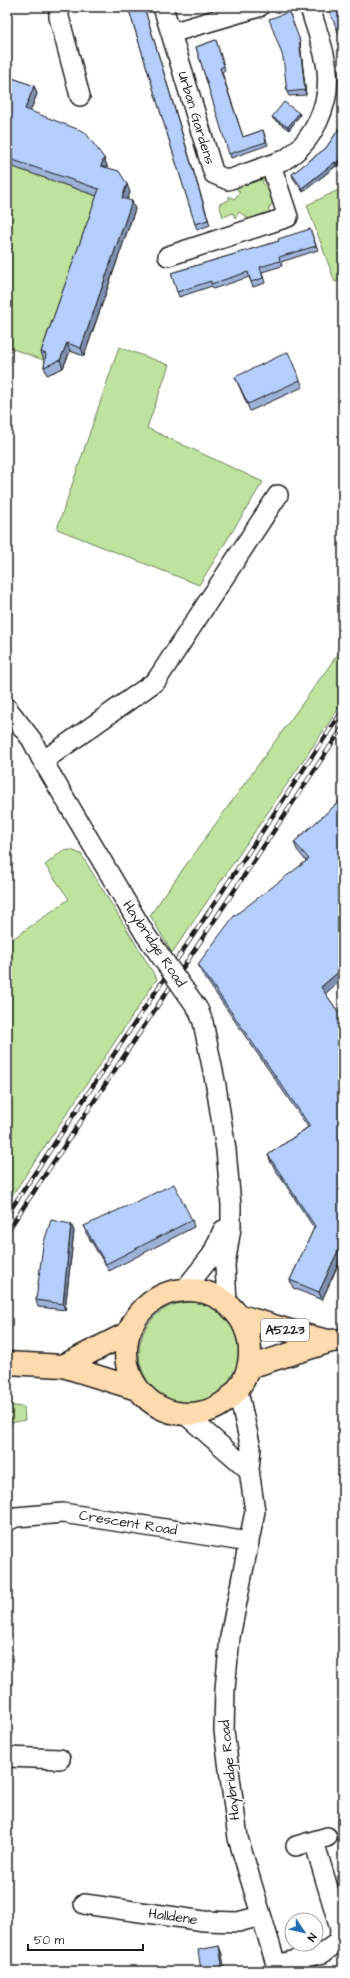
<svg xmlns="http://www.w3.org/2000/svg" width="350" height="1978" font-family="'Architects Daughter',sans-serif">
<style>
.green{fill:#bfe39d;stroke:#6e805c}
.lines{fill:none;stroke-linecap:round;stroke-linejoin:round}
.minor-casing{stroke:#1c1c1c;stroke-width:22}
.major-casing{stroke:#1c1c1c;stroke-width:25}
.minor{stroke:#fff;stroke-width:19}
.major{stroke:#fedbac;stroke-width:22}
.rail-casing{stroke:#1c1c1c;stroke-width:4.5}
.rail{stroke:#fff;stroke-width:3;stroke-dasharray:9;stroke-linecap:butt}
.minor-bridge-casing{stroke:#1c1c1c;stroke-width:22;stroke-linecap:butt}
.minor-bridge{stroke:#fff;stroke-width:19}
.wall{fill:#9db1d9;stroke:#1c1c1c}
.shaded-wall{fill:#7f90b0;stroke:#1c1c1c}
.building{fill:#b6cefc;stroke:#1c1c1c}
.labels{text-anchor:middle;dominant-baseline:central;stroke-width:3.5;stroke-linejoin:round;paint-order:stroke}
.shield{fill:#fff;stroke:#606060;stroke-width:1}
.shield-label{font-size:13px;font-weight:bold;fill:#1c1c1c}
.street-label{font-size:14px;fill:#1c1c1c;stroke:#fff}
</style>
<rect width="100%" height="100%" fill="#fff"/>
<filter id="ink" filterUnits="userSpaceOnUse"><feTurbulence type="fractalNoise" baseFrequency=".025" numOctaves="2"/><feDisplacementMap in="SourceGraphic" scale="8" xChannelSelector="R" yChannelSelector="G"/><feConvolveMatrix kernelMatrix="1 2 1 2 8 2 1 2 1" color-interpolation-filters="sRGB"/></filter>
<g filter="url(#ink)">
<path class="green" d="M7,83L28,117L88,140L107,166L104,174L130,192L125,206L135,209L84,356L70,351L63,368L52,373L49,362L7,347Z
M266,177L262,183L270,189L274,200L268,210L275,214L245,223L248,218L239,212L235,218L233,213L223,217L219,204L229,200V196L234,199L240,192L234,187Z
M343,188V279L335,282L307,205Z
M119,347L169,365L147,428L263,482L199,585L57,529Z
M343,647V702L172,953L150,915Z
M71,850L81,854L157,979L7,1203V943L69,899L45,865L62,851Z
M139 1353a51 51 0 1 1 102 0a51 51 0 1 1-102 0Z
M7,1405L24,1407L25,1420L7,1424Z"/>
<g class="lines">
<defs>
<path id="minor" d="M59,7V17L80,96
M163,7L212,168L214,174L228,180L284,160C313,143 331,104 327,70C325,49 315,27 310,7
M171,33L259,7
M168,256L288,217L271,165
M7,708L32,740L41,758L145,934
M43,761L156,681L278,495
M198,1009L203,1022L216,1086L226,1150L231,1205V1228L225,1265L227,1303
M185,1289L212,1255L223,1230
M238,1391L251,1448L249,1470L255,1511L230,1637L225,1689L224,1731L238,1838L278,1971
M186,1415L249,1470
M7,1521L16,1517L63,1513L249,1542
M7,1757L60,1759
M296,1846L327,1837
M84,1904L204,1921L238,1922L261,1916
M277,1965L323,1953L339,1941L340,1929L314,1841"/>
<path id="major" d="M126 1352a62 62 0 1 1 124 0a62 62 0 1 1-124 0Z
M240,1316C270,1324 298,1335 329,1341
M7,1363L63,1366L137,1389
M63,1366L128,1333
M249,1367L331,1341L343,1340"/>
</defs>
<use href="#minor" class="minor-casing"/>
<use href="#major" class="major-casing"/>
<use href="#minor" class="minor"/>
<use href="#major" class="major"/>
<defs>
<path id="rail" d="M7,1215L343,710
M7,1232L343,727"/>
</defs>
<use href="#rail" class="rail-casing"/>
<use href="#rail" class="rail"/>
<defs>
<path id="minor-bridge" d="M145,934L198,1009"/>
</defs>
<use href="#minor-bridge" class="minor-bridge-casing"/>
<use href="#minor-bridge" class="minor-bridge"/>
</g>
<path class="wall" d="M128,7H144L210,225L197,230Z
M289,12L300,43L306,95L289,96L287,92Z
M216,40L225,70L222,72L243,137L263,130L268,145L231,158L196,47Z
M7,76L34,86L37,94L30,111L104,158L107,166L106,167L130,192L127,200L135,209L84,356L70,351L63,368L47,375L44,367L45,361L44,360L41,352L97,196L7,165Z
M299,113L300,115L289,130L273,119L272,117Z
M343,123L338,167L336,166L303,192L293,178L292,174L326,148Z
M310,229L318,250L281,262L282,266L262,272L265,283L253,287L249,277L213,289L212,286L179,297L171,273L279,241Z
M235,377L300,380L303,387L250,411Z
M342,799L325,993L343,1019V1254L322,1300L293,1288L290,1280L314,1228L271,1163L268,1155L308,1127L201,972L198,964L306,861L297,850L294,842Z
M192,1220L194,1227L109,1271L86,1233L84,1226Z
M71,1224L74,1231L65,1310L38,1307L36,1300Z"/>
<path class="shaded-wall" d="M299,38L300,43L306,95L305,90Z
M34,86L37,94L28,117L25,109Z
M299,113L300,115L289,130L288,127Z
M343,153V160L338,167L337,163Z
M104,158L107,166L104,174L101,166Z
M335,162L336,166L303,192L302,188Z
M127,184L130,192L125,206L122,198Z
M132,201L135,209L84,356L81,348Z
M67,343L70,351L63,368L60,360Z
M343,968V978L324,995L321,987Z
M71,1224L74,1231L65,1310L63,1304Z
M343,1240V1254L322,1300L319,1292Z
M219,1946L222,1954L225,1971H223Z"/>
<path class="building" d="M128,7H144L208,220L195,224Z
M330,7H343V41H342L328,8Z
M289,12L299,38L305,90L287,92L283,57L269,19Z
M216,40L224,66L220,68L243,137L263,130L266,142L229,154L196,47Z
M7,76L34,86L25,109L85,132L104,158L101,166L119,171L127,184L122,198L132,201L81,348L67,343L60,360L44,367L46,354L41,352L99,189L7,158Z
M284,102L299,113L288,127L272,117Z
M343,123V153L337,163L335,162L302,188L292,174L326,148Z
M310,229L316,246L279,257L280,261L260,267L263,278L251,282L248,272L211,284V281L177,292L171,273L279,241L278,239Z
M288,352L300,380L248,404L235,377Z
M342,799L343,800V968L321,987L343,1019V1240L319,1292L290,1280L315,1226L268,1155L310,1126L198,964L234,916L309,859L294,842Z
M174,1184L192,1220L106,1264L84,1226Z
M51,1220L71,1224L63,1304L36,1300L43,1245Z
M219,1946L223,1971H201L198,1950Z"/>
</g>
<g class="labels">
<rect class="shield" x="261" y="1319" width="48" height="22" rx="3"/>
<g class="shield-label">
<text x="285" y="1330">A5223</text>
</g>
<g class="street-label">
<text transform="translate(196 118) rotate(73)">Urban Gardens</text>
<text transform="translate(154 944) rotate(56)">Haybridge Road</text>
<text transform="translate(128 1523) rotate(9)">Crescent Road</text>
<text transform="translate(230 1770) rotate(-96)">Haybridge Road</text>
<text transform="translate(173 1917) rotate(8)">Halldene</text>
</g>
</g>
<rect width="350" height="1978" fill="none" stroke="#fff" stroke-width="24"/>
<rect x="12" y="12" width="326" height="1954" fill="none" stroke="#1c1c1c" stroke-width="1.5" filter="url(#ink)"/>
<g transform="translate(304 1932) rotate(125)"><circle r="19" fill="#ffffff" stroke="#a4a4a4"/>
<path d="M0-3L7 15L0 10L-7 15Z" fill="#1f6fb2"/>
<text y="-6" font-size="11" font-weight="bold" text-anchor="middle" fill="#1c1c1c">N</text>
</g>
<path d="M28 1944v6h115v-6" fill="none" stroke="#1c1c1c" stroke-width="2"/>
<text x="34" y="1944" font-size="12" fill="#1c1c1c" stroke="#ffffff" stroke-width="3" paint-order="stroke">50 m</text>
</svg>
